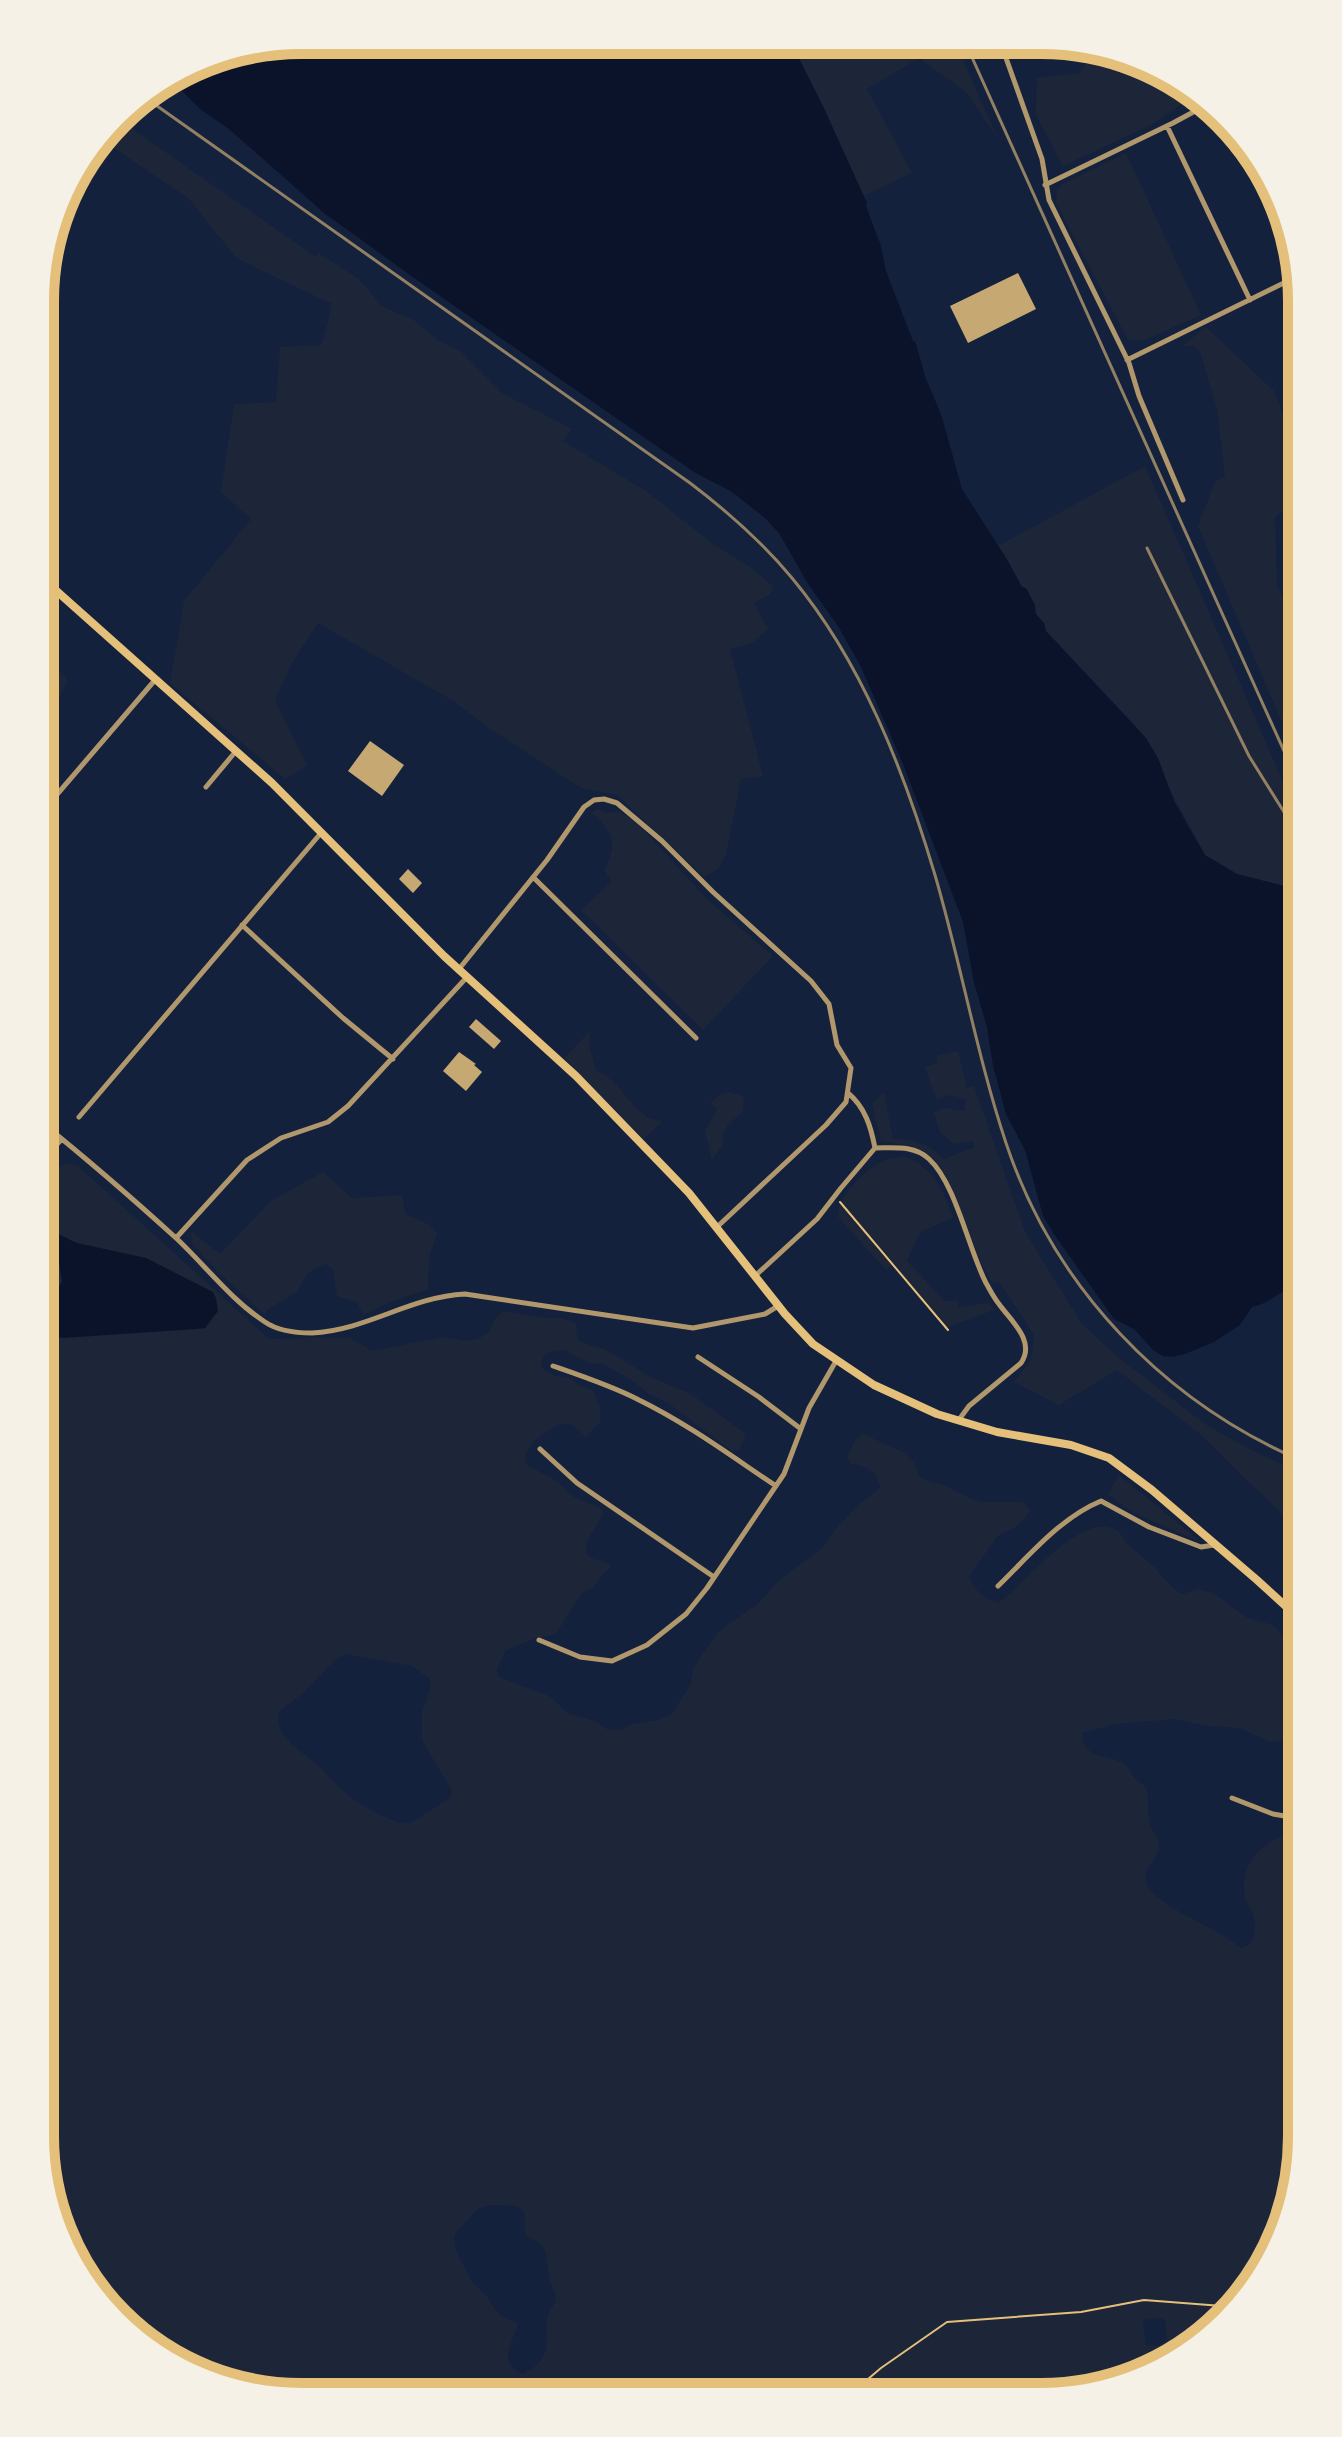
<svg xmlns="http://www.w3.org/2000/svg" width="1342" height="2437" font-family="'Noto Serif',serif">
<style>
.green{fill:#1d2539;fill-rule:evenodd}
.water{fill:#0b132b}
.building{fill:#c6a872}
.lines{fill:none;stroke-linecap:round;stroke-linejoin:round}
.path{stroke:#e5c07b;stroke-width:2}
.minor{stroke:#b1986c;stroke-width:5}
.trunk{stroke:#e5c07b;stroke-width:8}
.rail{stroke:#918062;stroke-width:3}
.rim{fill:none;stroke:#e5c07b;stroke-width:10}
</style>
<rect width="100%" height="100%" fill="#14213d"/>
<path class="green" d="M791,43L956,44L997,137L966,92L919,58L867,89L912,173L863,196L822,104Z
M1090,45L1177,87L1181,105L1151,125L1063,166L1036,115L1037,78L1079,73L1091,57Z
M1217,110L1252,162L1248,165L1232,142L1205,118Z
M118,119L316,257L318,253L359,279L382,306L415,321L436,339L461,352L502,393L572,429L563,441L646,491L714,545L750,567L773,586L770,594L754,603L768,629L752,643L730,649L763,776L741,779L726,854L718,869L704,877L617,795L581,788L486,726L455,702L318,623L292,663L275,700L307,766L285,779L170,683L184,601L251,519L221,492L234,404L276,402L280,347L322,345L332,304L236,258L188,198L102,140Z
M1126,153L1201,315L1145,340H1128L1056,203L1057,190L1061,185Z
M1206,327L1274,391L1302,463V497L1275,517L1277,585L1302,639V769L1198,526L1215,482L1225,476L1217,409L1200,352L1193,346H1182Z
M1145,466L1302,825V915L1287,889L1237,874L1205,855L1136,726L1046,631C1043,623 1038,621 1036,614C1033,605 1031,597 1026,588L1022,587L998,546Z
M42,660C50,669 61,668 67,680C65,693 55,700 50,712C47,720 48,725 42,732Z
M599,809L607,813L620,812L636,822L709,901L773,956L703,1030L581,910L612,881L604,870C619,842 613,832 591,812Z
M591,1030L589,1044L596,1071C623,1079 632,1120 663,1121L644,1139L564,1058Z
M958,1051L967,1088L974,1086L1025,1232L1082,1324L1119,1358L1205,1424L1257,1453L1302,1473V1534L1200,1434L1117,1370L1059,1405L1014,1382L1031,1360L1034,1335L999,1282L992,1283C970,1250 956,1170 924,1151C910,1144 896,1144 881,1141L872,1103L884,1092L893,1139C914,1139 928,1143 944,1159L975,1147L973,1141L954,1144L940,1132L934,1112L945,1108L964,1111L966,1099L950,1095L937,1100L925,1067L937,1063V1056Z
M729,1092L745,1097L743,1100L745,1104L742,1107L743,1111L727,1126L722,1136L724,1143L712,1160L705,1131L717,1109L710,1103L721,1094Z
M903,1156C931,1164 945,1192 953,1218L920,1232L907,1261L945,1301H957L958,1307L989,1303L994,1310L946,1328L892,1264L886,1270L838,1217C838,1196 865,1169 883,1161C889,1158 897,1158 903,1156Z
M65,1164H72L75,1167L77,1165L269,1339L349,1337L372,1351L444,1337L464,1341L478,1339L489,1332L494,1320L503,1311L545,1318H562L576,1323L577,1337L580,1342L605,1349L651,1377L691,1394L746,1434L739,1450L732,1451L668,1403L649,1394L627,1377L603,1364L589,1363L564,1350L550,1352L544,1356L541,1363L544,1370L556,1376L569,1377L580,1386L593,1390L600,1408V1422L586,1437L570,1423L557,1425L534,1441L526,1453L525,1461L529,1466L558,1482L574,1497L598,1506L603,1512C598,1528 584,1536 587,1555C594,1561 603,1560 611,1565L593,1587L581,1594L556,1634L534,1639L506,1650L497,1669V1676L549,1696L569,1714L595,1721L606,1729L621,1730L632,1724L658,1720L671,1715L690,1685L694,1667L717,1633L760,1602L778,1581L822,1548L834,1531L858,1505L880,1488C878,1472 866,1465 851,1464L847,1458L855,1440L863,1434L903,1452L914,1463L919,1476L924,1480L944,1485L969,1498L982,1502H1022L1031,1510L1017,1526L998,1536L969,1576C974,1591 984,1598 998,1603C1023,1587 1086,1503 1120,1533C1122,1535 1126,1542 1127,1544C1134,1551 1144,1557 1151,1564C1162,1574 1169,1587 1182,1594L1198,1589L1213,1593L1246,1617L1273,1625L1282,1636L1302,1651V1737L1270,1742L1240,1728L1208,1726L1175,1719L1115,1724L1082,1733C1082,1760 1108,1753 1124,1764C1129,1767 1131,1774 1136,1779C1139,1782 1143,1784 1145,1787C1151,1798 1146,1813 1150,1825C1153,1833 1160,1838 1159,1848C1156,1865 1139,1866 1148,1888C1173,1915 1213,1925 1241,1948C1257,1945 1257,1925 1252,1911C1250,1908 1247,1904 1246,1900C1239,1877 1251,1852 1272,1841C1282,1835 1290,1831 1302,1831L1301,2154L1282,2236L1248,2295L1186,2353L1125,2383L1041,2397L266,2395L186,2370L129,2333L54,2220L40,2136L41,1333L43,1335L41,1319V1179L43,1180L53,1169ZM346,1654L412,1666L429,1678L431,1685L422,1713V1740L452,1791L450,1798L411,1823C402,1825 395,1821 387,1818C369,1810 353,1801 339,1787C331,1780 325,1771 317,1764C300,1750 273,1737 279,1711L301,1695L334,1661ZM492,2205C501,2206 515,2203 522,2210C528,2217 522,2226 526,2234C530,2241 537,2239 541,2244C549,2253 547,2270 550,2281C551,2287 556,2291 556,2298C555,2305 550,2309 548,2315C544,2328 549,2340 545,2352C541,2363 533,2369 523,2374C496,2364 514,2340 518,2323L500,2315L493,2307L487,2297L473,2283L456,2251L454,2238L456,2232L479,2208ZM1159,2318L1165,2320L1167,2341L1157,2346L1146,2345L1143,2321L1146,2319Z
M323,1172L352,1198L402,1195L405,1214L428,1224L437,1233L429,1257L428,1289L391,1302L363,1315L357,1302L337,1296L333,1270L326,1263L309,1272L296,1292L267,1310L265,1315L215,1269L192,1244L191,1231L220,1254L272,1200Z
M1119,1475L1194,1536L1202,1543L1132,1512L1108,1494Z"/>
<path class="water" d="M301,40L791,43L822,104L867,203L866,206L881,246L886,271L913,341H915L926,379L941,414L962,489L1008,561L1022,587L1026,588L1035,605L1036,614L1044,623L1046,631L1146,738L1158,758L1174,801L1205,855L1237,874L1285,886L1302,915V1283C1282,1288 1272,1303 1252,1307L1240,1325L1214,1342L1185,1354L1173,1357L1163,1356L1153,1350L1134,1329L1114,1319L1056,1237L1043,1216L1025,1150L1006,1114L993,1066L987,1027L974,983L963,922L903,764L861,667L838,626L808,584L779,533L765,518L732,492L694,472L417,280L324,213L229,129L200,109L170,79L201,60Z
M58,1234L77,1243L146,1258L213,1292L216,1298L218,1311L205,1328L197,1329L63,1338L43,1335L41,1333V1312L62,1282L59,1261L43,1248L51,1236Z"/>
<path class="building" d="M1018,273L1036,309L968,343L950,306Z
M370,741L404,765L382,796L348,771Z
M408,869L422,883L413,893L399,879Z
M476,1019L501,1041L494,1049L469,1027Z
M459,1052L476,1064L474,1065L482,1072L466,1091L443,1071Z"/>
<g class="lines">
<path class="path" d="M840,1202L948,1330
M848,2396L881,2368L947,2322L1081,2312L1144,2300L1235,2307"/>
<path class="minor" d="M999,44L1006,58L1042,159L1049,200L1129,363L1139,396L1183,500
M1002,49L1014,44
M1167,126L1250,300
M1045,185L1173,123L1210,103
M1127,360L1298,276
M1302,568L1291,572L1286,565L1290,560L1302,554
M206,787L236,751
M42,812L155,680
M533,877L696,1038
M242,925L343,1018L393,1059
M459,969L547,860L584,807L594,800L604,799L617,803L662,841L713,892L811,981L829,1004L837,1045L851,1068L846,1102L826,1125L717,1227
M41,992L50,983
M848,1093C865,1107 871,1127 875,1148
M79,1117L321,833
M41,1122C87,1159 132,1198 176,1238C205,1265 231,1300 265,1322C278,1331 295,1333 312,1333C368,1330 409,1297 465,1294L693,1328L765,1314L778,1306
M41,1161L62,1139
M176,1238L247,1160L281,1138L328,1122L348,1106L467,977
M755,1276L817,1219L841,1188L875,1148C894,1148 914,1145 929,1159C956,1184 968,1248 986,1283C990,1290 994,1298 999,1304C1011,1321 1036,1341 1021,1363L969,1406L958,1421
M698,1357L759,1397L801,1429
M553,1366C582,1376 612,1386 639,1400C688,1424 731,1456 776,1486
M540,1449L577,1483L714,1577
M998,1586C1029,1556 1060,1518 1101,1501L1149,1527L1201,1547L1214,1545
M539,1640L580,1657L612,1661L647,1645L686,1614L707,1588L784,1474L809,1408L836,1361
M1232,1798L1273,1814L1302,1819"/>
<path class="trunk" d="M42,578L272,783L444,956L576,1076L689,1193L785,1314L813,1344L874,1385L937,1414L997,1432L1071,1445L1109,1458L1152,1490L1257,1580L1302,1621"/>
<path class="rail" d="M966,44L1302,791
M143,96L690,483C727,511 762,542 792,578C862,662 904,771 935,875C961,964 977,1056 1006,1143C1054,1287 1163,1401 1302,1461
M1147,548L1249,756L1302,841"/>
</g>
<path d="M0 0H1342V2437H0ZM301 54H1041A247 247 0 0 1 1288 301V2136A247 247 0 0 1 1041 2383H301A247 247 0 0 1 54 2136V301A247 247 0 0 1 301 54Z" fill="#f6f1e7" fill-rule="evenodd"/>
<path class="rim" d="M301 54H1041A247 247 0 0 1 1288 301V2136A247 247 0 0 1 1041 2383H301A247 247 0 0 1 54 2136V301A247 247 0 0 1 301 54Z"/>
</svg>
